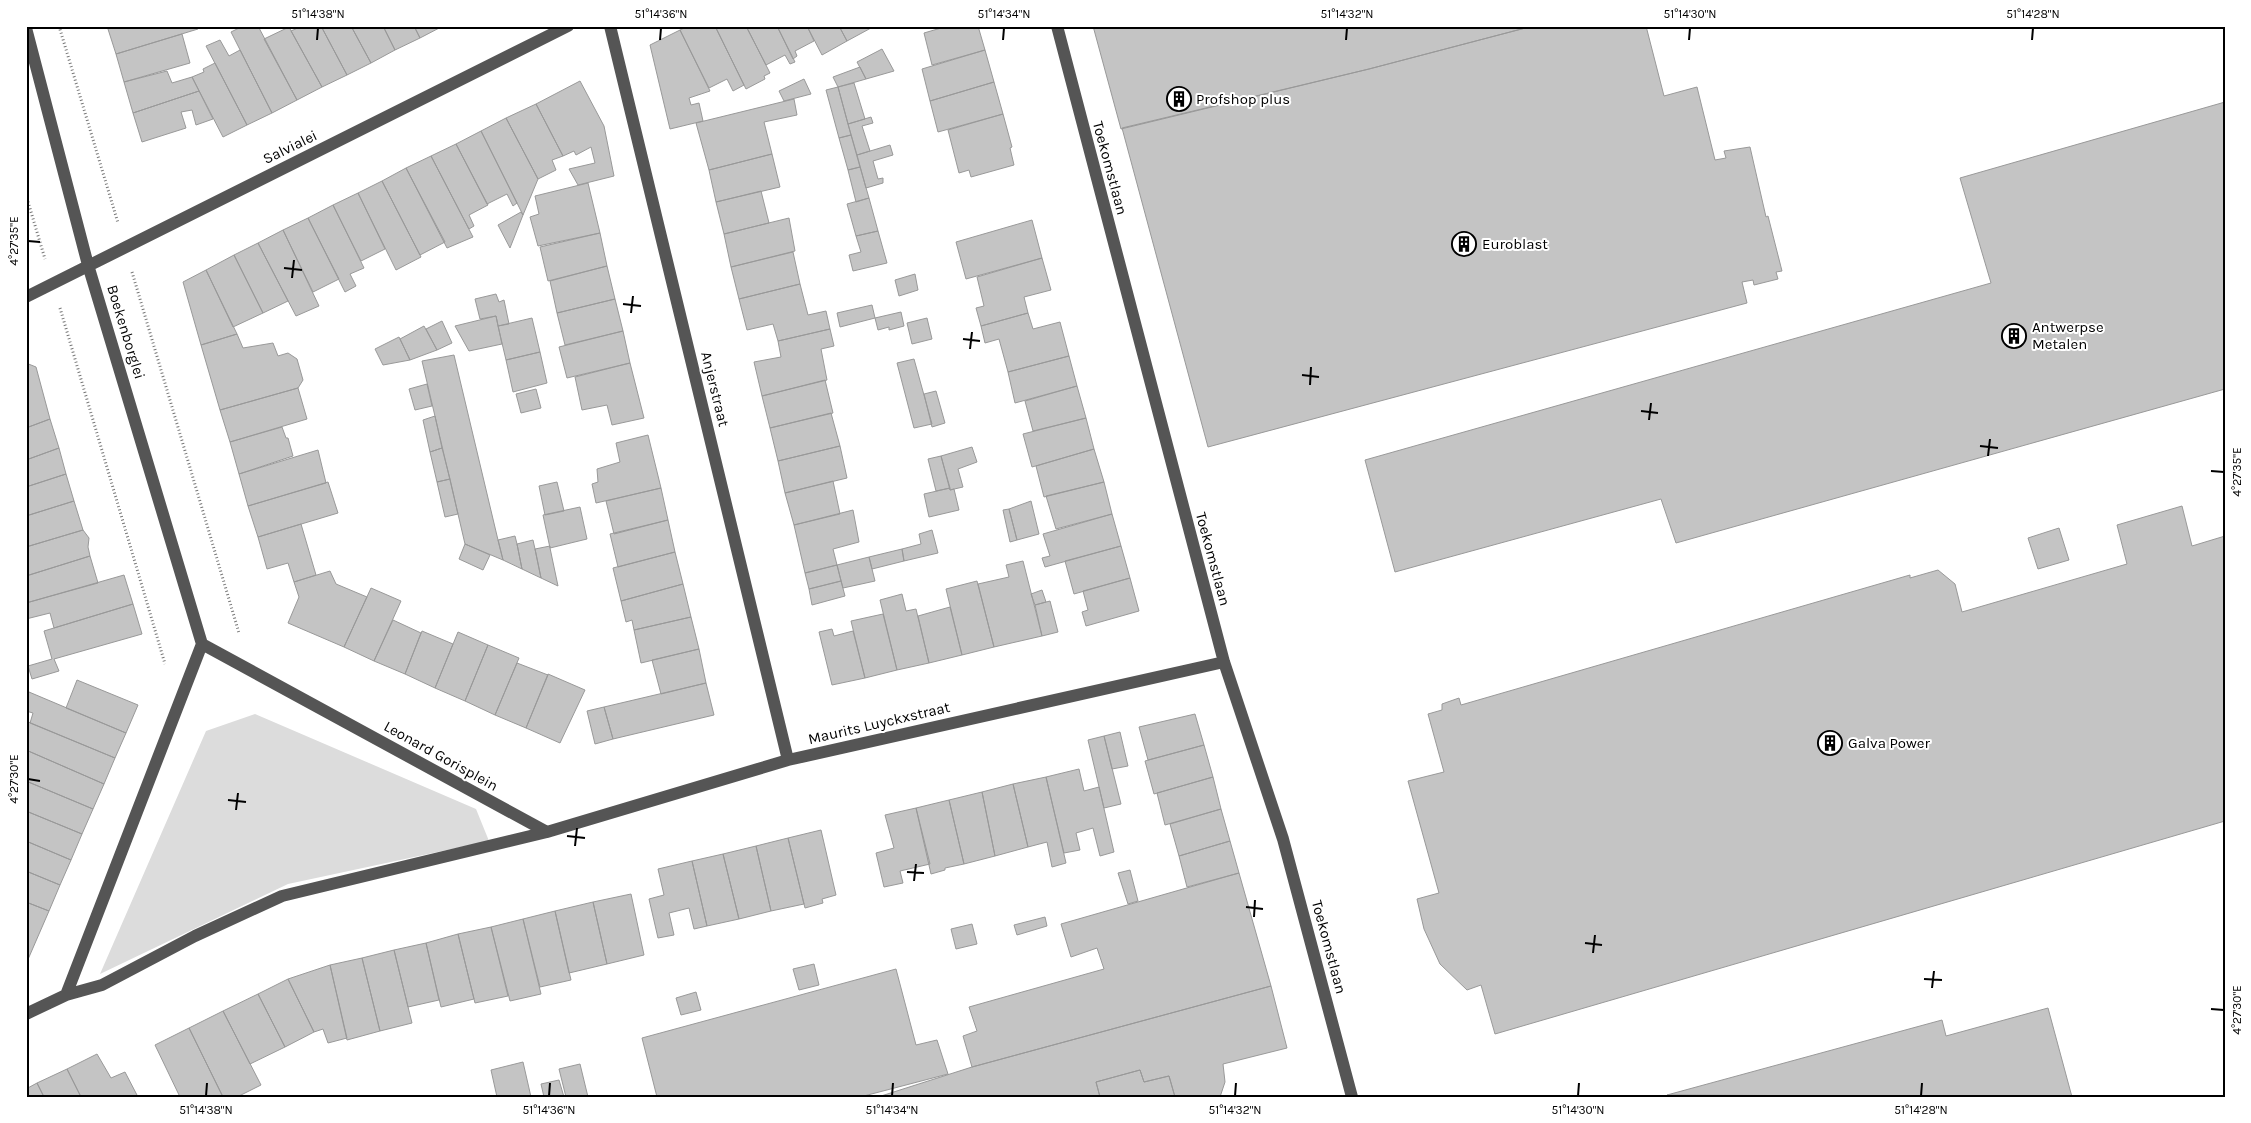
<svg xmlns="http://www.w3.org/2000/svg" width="2251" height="1123" font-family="Karla,sans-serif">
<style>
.green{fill:#dcdcdc}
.building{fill:#c4c4c4;stroke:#999}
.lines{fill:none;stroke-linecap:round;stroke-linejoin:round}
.path{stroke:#777;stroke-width:3;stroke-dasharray:1 2.5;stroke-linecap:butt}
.minor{stroke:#555;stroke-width:12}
.ticks{fill:none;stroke:#000;stroke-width:2}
.labels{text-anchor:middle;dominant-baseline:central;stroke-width:4;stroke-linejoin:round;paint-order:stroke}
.poi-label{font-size:15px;fill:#000;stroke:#fff;text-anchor:start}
.street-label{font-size:15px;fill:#000;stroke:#fff}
.neatline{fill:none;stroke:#000;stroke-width:2}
.ticks-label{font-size:12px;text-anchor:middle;fill:#000}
</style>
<rect width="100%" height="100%" fill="#fff"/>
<path class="green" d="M255,714L476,809L489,841L288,884L100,974L206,731Z"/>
<path class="building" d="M107,26H197L198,29L116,54Z
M243,26H258L297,100L272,113L231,32Z
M302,26H321L347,75L322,87L291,31Z
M321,26H351L371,63L347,75Z
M351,26H383L395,50L371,63Z
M383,26H414L420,38L395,50Z
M414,26H443L420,38Z
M688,26H715L744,85L733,91L727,79L709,88L680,30Z
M715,26H746L770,73L764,76L765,79L746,89Z
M746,26H777L795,62L790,64L785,55L766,65Z
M777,26H807L814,41L795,51L797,56L793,59Z
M807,26H839L847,41L822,55Z
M839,26H871V28L847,41Z
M941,26H978L985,50L932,65L924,33L941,28Z
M1093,26H1533L1369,69L1121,129Z
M1533,26H1646L1664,96L1697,87L1715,160L1726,158L1724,151L1750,147L1766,217L1768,216L1782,271L1776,272L1778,279L1754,285L1753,280L1742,282L1747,303L1208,447L1122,128L1369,69Z
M289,27L322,87L297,100L264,39Z
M680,30L710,91L689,98L691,105L699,103L703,121L670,129L650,45Z
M182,34L190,63L124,82L116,54Z
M220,40L229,56L240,50L272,113L247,125L206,46Z
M882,49L894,71L866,79L857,62Z
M985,50L994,82L930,101L922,69Z
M215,63L247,125L223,137L192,77L204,72L203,69Z
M860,67L866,79L838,87L833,77Z
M167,71L172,83L192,77L199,91L133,113L124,82Z
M804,79L811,94L784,101L779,91Z
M580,81L604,126L614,176L578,185L569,169L595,163L591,147L576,155L574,151L563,156L536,104Z
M994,82L1003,114L938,132L930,101Z
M854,83L865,119L848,124L838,87Z
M838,87L851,135L839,138L826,90Z
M199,91L213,119L196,125L192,110L181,112L186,128L142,142L133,113Z
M794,99L797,115L764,122L772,154L709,170L696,123Z
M2225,102V389L1676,543L1661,499L1395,572L1365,460L1991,283L1960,178Z
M536,104L563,156L552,160L556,170L538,179L506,118Z
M1003,114L1012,147L1010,148L1014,165L971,177L969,170L959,173L948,130Z
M871,117L873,123L862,126L870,151L857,155L848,124Z
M506,118L538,179L523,215L481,131Z
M481,131L517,203L513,206L507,194L487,204L456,144Z
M851,135L860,167L848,170L839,138Z
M456,144L488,205L469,215L474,226L469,229L431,156Z
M890,145L893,155L873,161L878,179L883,178V183L866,188L857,155Z
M772,154L780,187L716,202L709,170Z
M431,156L473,237L447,248L406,168Z
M860,167L869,198L856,202L848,170Z
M406,168L445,242L420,255L382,181Z
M382,181L421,257L396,270L358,193Z
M588,183L600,233L538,246L530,217L539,214L535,196Z
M761,191L769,223L724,234L716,202Z
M358,193L385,249L361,261L333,205Z
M869,198L878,231L856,236L847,204Z
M333,205L364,268L350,274L356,286L345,292L308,218Z
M521,212L523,215L510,248L498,225Z
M308,218L339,279L313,292L283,230Z
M789,218L795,251L731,267L724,234Z
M1032,220L1042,258L966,279L956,242Z
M283,230L319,306L296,316L258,243Z
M878,231L887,263L853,271L849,255L861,252L856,236Z
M600,233L607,266L548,281L540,247Z
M258,243L288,301L263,313L234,255Z
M793,252L800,284L739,299L731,267Z
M234,255L263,313L233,327L206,270Z
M1042,258L1051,290L1024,297L1028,313L981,326L976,308L984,306L977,277Z
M607,266L615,299L557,313L550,281Z
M206,270L237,334L201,345L183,282Z
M915,274L918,290L899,296L895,280Z
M800,284L808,315L826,311L830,329L778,341L773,324L747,330L739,299Z
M496,294L499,302L504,300L509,324L498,326L496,316L480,319L475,299Z
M615,299L623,331L565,345L557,313Z
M872,305L875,318L840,327L837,313Z
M901,312L904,326L889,330V327L878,330L875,318Z
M1028,313L1033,329L1060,322L1069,356L1008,372L999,339L985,343L981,326Z
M496,316L502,344L469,351L455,326Z
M532,318L540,352L506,360L498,326Z
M927,318L932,339L912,344L907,323Z
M442,321L452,343L437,350L426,329Z
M424,326L437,350L410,360L400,339Z
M830,329L834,346L821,349L827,380L762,396L754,362L781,357L778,341Z
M623,331L630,363L567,378L559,347Z
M237,334L243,348L273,343L278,356L288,353L297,359L303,380L298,388L220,410L201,345Z
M399,337L410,360L383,365L375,349Z
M540,352L547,383L513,392L506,360Z
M454,355L498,540L503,560L465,544L458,514L422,361Z
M1069,356L1077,386L1015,403L1008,372Z
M914,359L932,424L914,428L897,363Z
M26,363L36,367L50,419L26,428Z
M630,363L644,418L612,425L607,405L582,410L575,377Z
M825,380L833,413L770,428L762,396Z
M427,384L432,406L415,410L409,389Z
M1077,386L1086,418L1033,431L1025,401Z
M298,388L307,419L230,442L220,410Z
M536,389L541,408L521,413L516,394Z
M936,391L945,423L932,427L924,394Z
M831,413L840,446L778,461L770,428Z
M435,416L442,448L430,452L423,420Z
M1086,418L1094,449L1032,467L1023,434Z
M50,419L59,448L26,460V428Z
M282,427L286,438H288L293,456L239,474L230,442Z
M648,435L661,488L596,503L592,484L598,482L597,469L620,462L616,443Z
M840,446L847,478L785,493L778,461Z
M972,447L977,462L958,469L963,487L950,490L941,456Z
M59,448L66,474L26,487V460Z
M442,448L450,479L437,482L430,452Z
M1094,449L1104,482L1044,497L1036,466Z
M318,450L326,483L248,506L239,474Z
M941,456L950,488L936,491L928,459Z
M66,474L74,501L26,516V487Z
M450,479L458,514L445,517L437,482Z
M833,481L840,514L794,525L785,493Z
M328,482L338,513L258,537L248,506Z
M557,482L564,511L545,515L539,486Z
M1104,482L1112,514L1056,529L1046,496Z
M661,488L668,520L614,534L606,501Z
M950,488V490L954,489L959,510L929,517L924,494Z
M74,501L83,530L26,547V516Z
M1031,501L1039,534L1017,540L1009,509Z
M2182,506L2192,546L2225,536V821L1495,1034L1481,985L1467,990L1440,964L1424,929L1417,899L1439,893L1408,781L1444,772L1428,714L1442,710V704L1459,698L1461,705L1910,575V578L1938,570L1955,584L1962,612L2127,564L2117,525Z
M580,507L587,539L550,548L543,515Z
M1009,509L1017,540L1010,542L1003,510Z
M853,510L859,542L833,549L837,565L805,573L794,525Z
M1112,514L1121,546L1045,567L1042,558L1050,556L1043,534Z
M668,520L675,552L618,567L610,534Z
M301,524L316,575L294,582L288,563L267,569L258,537Z
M2059,528L2069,560L2038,569L2028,538Z
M83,530L89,538L88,547L90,556L26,576V547Z
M932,530L938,553L904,561L902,549L921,544L919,534Z
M515,536L517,544L522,569L503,560L498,540Z
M533,540L535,549L541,578L522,569L517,544Z
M465,544L490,555L483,570L459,559Z
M550,546V548L558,586L541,578L535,549Z
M1121,546L1130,578L1074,594L1065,561Z
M902,549L904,561L872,569L869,557Z
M675,552L683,584L621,601L613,568Z
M90,556L98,583L26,603V576Z
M869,557L875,581L843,588L837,565Z
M1023,561L1042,636L994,647L978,584L1009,577L1006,565Z
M837,565L841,581L809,589L805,573Z
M330,571L336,584L367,597L344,647L288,623L299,597L294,582Z
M124,575L133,604L54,628L50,613L26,619V603Z
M1130,578L1139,611L1086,626L1082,612L1088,610L1083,591Z
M841,581L845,596L812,605L809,589Z
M977,581L994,647L962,655L946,589Z
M683,584L691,617L634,630L632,620L626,622L621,601Z
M371,588L401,601L374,661L344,647Z
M1042,590L1046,602L1035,605L1031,594Z
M902,594L906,611L916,609L929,663L897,670L880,600Z
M1050,601L1058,632L1042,636L1035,605Z
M133,604L142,634L54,659L59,671L32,679L28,666L52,659L44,631Z
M950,607L962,655L929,663L918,616Z
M883,614L897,670L865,678L851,621Z
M691,617L699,649L641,663L634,630Z
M393,620L421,633L405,674L374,661Z
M832,629L834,636L853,631L865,678L832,685L819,632Z
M422,631L453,644L435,688L405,674Z
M458,632L488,645L465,701L435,688Z
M488,645L519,658L495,715L465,701Z
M699,649L706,683L661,694L652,660Z
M517,663L548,675L526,728L495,715Z
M548,674L585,690L560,743L526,728Z
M77,680L138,705L126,733L66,708Z
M706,683L714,715L613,739L604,707Z
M29,692L126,733L115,758L30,723L33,713L26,711V699Z
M604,707L613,739L595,744L587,711Z
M1195,714L1204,745L1148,760L1139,727Z
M26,721L115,758L104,784L26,750Z
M1120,732L1128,766L1112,769L1104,736Z
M1104,736L1121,804L1104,808L1088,740Z
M1204,745L1213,777L1154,794L1145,761Z
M26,750L104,784L93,809L26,781Z
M1079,769L1084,791L1099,787L1114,852L1100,856L1093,828L1076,833L1080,850L1064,853L1046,777Z
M1046,777L1066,863L1052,867L1047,842L1028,847L1013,784Z
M1213,777L1221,809L1165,825L1157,793Z
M26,781L93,809L82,834L26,811Z
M1013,784L1028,847L995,856L982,792Z
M982,792L995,856L964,864L949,800Z
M949,800L964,864L945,868V870L931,874L916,808Z
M916,808L930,864L900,871L903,883L884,887L876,853L894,848L885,815Z
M1221,809L1230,841L1179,856L1170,824Z
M26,811L82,834L71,860L26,841Z
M821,830L836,895L822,899L823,903L805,908L788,838Z
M788,838L804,904L771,911L756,846Z
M26,841L71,860L60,885L26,871Z
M1230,841L1239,873L1187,887L1179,856Z
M756,846L771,911L739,919L723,854Z
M723,854L739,919L707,926L692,861Z
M692,861L707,926L694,929L689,908L669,913L674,935L658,938L649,899L664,895L658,869Z
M1130,870L1138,901L1128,904L1118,873Z
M26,871L60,885L49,911L26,902Z
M1239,873L1271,986L972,1067L963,1036L977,1031L969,1007L1104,969L1097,948L1071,957L1061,924Z
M631,894L644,955L607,964L593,902Z
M26,902L49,911L26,964Z
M593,902L607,964L569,973L555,911Z
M555,911L571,980L540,987L523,919Z
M1045,917L1047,926L1017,935L1014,925Z
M523,919L541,994L510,1001L491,927Z
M972,924L977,944L956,949L951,929Z
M491,927L508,996L475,1003L458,934Z
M458,934L474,999L441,1007L426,943Z
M426,943L439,1000L408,1007L394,950Z
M394,950L412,1023L380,1031L362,958Z
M362,958L380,1031L347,1040L330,965Z
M814,964L819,985L799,990L793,969Z
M330,965L347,1038L328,1043L323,1029L314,1032L288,979Z
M896,969L916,1045L937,1040L948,1074L860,1097H657L642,1038Z
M288,979L314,1032L285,1047L258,994Z
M1271,986L1287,1048L1223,1064L1225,1082L1220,1097H1175L1169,1076L1144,1082L1140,1070L1096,1082L1100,1097H878L972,1067Z
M696,992L701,1010L681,1015L676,998Z
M258,994L285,1047L250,1064L223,1011Z
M2048,1008L2072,1097L1667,1095L1942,1020L1946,1036Z
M223,1011L261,1085L237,1097H223L189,1028Z
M189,1028L223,1097H180L155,1045Z
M97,1054L111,1078L125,1072L138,1097H81L67,1069Z
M523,1062L531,1097H497L491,1070Z
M580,1064L588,1097H566L559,1069Z
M67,1069L81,1097H44L37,1083Z
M1140,1070L1144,1082L1169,1076L1175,1097H1100L1096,1082Z
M559,1080L564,1097H544L541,1084Z
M37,1083L44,1097H26V1089Z"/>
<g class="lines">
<path class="path" d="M59,26L118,223
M26,195L45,259
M132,272L239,633
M60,308L165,664"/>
<path class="minor" d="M610,26L788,760
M1057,26L1224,662L1283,839L1352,1097
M26,28L88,265L202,644
M26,297L568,26
M202,644L547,832
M66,995L202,644
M26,1014L66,995L102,985L195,936L282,896L547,832L788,760L1224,662"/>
</g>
<path class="ticks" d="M317,40L318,28M660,40L661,28M1003,40L1004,28M1346,40L1347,28M1689,40L1690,28M2032,40L2033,28M28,241L40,242M284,268L302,270M292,278L294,260M623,304L641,306M631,313L633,296M963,339L980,341M970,349L972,332M1302,375L1319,377M1310,385L1311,367M1641,411L1658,413M1649,420L1651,403M1980,446L1998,448M1988,456L1990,439M2211,471L2224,472M28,779L40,781M228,800L246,802M236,810L238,793M567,836L585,838M575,846L577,828M907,872L924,873M914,881L916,864M1246,907L1263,909M1254,917L1255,900M1585,943L1602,945M1593,953L1595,935M1924,979L1942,980M1932,988L1934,971M2211,1009L2224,1010M206,1096L207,1083M549,1096L550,1083M892,1096L893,1083M1235,1096L1236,1083M1578,1096L1579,1083M1921,1096L1922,1083"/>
<defs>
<symbol id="building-ring" viewBox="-11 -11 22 22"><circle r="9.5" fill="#fff" stroke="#000" stroke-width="1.5"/><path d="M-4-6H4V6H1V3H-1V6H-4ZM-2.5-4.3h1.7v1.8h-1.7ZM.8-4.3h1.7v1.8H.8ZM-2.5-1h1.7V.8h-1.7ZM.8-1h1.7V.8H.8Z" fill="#000"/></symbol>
</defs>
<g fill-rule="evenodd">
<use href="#building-ring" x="1165" y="85" width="28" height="28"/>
<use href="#building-ring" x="1450" y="230" width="28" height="28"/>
<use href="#building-ring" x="2000" y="322" width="28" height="28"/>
<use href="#building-ring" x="1816" y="729" width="28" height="28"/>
</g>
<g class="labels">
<g class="poi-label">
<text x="1196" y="99">Profshop plus</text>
<text x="1482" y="244">Euroblast</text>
<text x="2032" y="327">Antwerpse<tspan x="2032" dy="17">Metalen</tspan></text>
<text x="1848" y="743">Galva Power</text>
</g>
<g class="street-label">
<text transform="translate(290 147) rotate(-26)">Salvialei</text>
<text transform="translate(1110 168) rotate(75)">Toekomstlaan</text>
<text transform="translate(126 332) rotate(73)">Boekenborglei</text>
<text transform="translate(715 389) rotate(76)">Anjerstraat</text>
<text transform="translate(1213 559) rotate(75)">Toekomstlaan</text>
<text transform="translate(879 723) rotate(-13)">Maurits Luyckxstraat</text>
<text transform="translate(441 756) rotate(29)">Leonard Gorisplein</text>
<text transform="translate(1329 947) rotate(75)">Toekomstlaan</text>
</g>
</g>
<rect width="2251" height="1123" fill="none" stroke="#ffffff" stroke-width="55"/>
<rect x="28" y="28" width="2196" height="1068" class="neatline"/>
<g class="ticks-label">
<text x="318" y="18">51°14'38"N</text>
<text x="661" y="18">51°14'36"N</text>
<text x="1004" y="18">51°14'34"N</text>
<text x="1347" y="18">51°14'32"N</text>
<text x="1690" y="18">51°14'30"N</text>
<text x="2033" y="18">51°14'28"N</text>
<text transform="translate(14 241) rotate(-90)" y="4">4°27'35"E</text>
<text transform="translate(2237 472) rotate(-90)" y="4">4°27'35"E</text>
<text transform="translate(14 779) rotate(-90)" y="4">4°27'30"E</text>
<text transform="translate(2237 1010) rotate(-90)" y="4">4°27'30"E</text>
<text x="206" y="1114">51°14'38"N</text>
<text x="549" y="1114">51°14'36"N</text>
<text x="892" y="1114">51°14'34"N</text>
<text x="1235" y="1114">51°14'32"N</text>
<text x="1578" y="1114">51°14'30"N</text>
<text x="1921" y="1114">51°14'28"N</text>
</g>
</svg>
